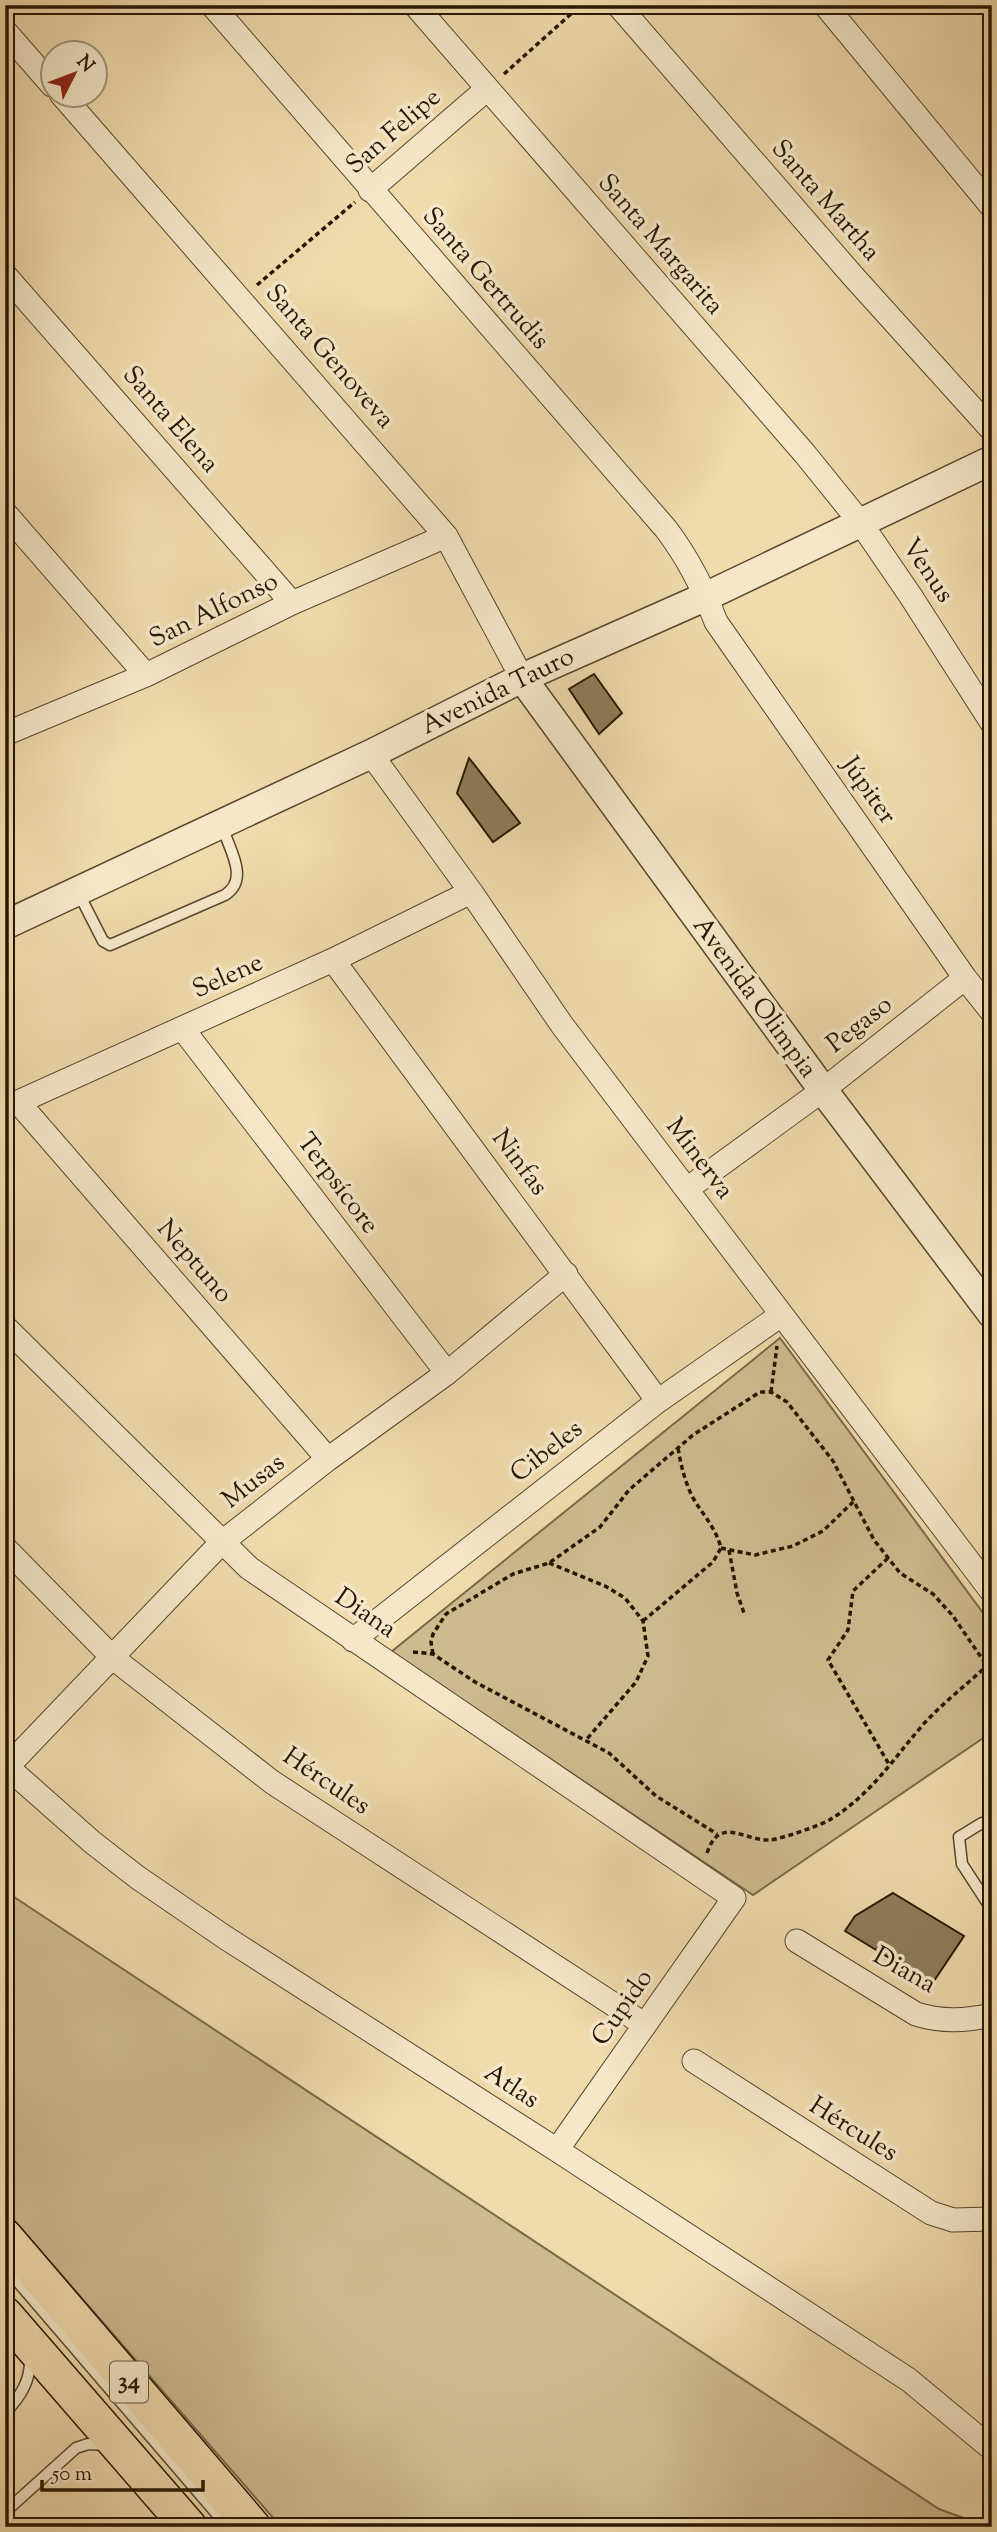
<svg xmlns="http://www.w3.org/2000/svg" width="997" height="2532" font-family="'Sorts Mill Goudy',serif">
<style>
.green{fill:#ceba90;stroke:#7a6848;stroke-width:2}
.building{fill:#8f7c5a;stroke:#261600;stroke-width:2}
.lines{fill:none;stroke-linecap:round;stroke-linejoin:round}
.service-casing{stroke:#58472b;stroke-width:13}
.minor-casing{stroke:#58472b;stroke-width:25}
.tertiary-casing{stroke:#58472b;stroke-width:31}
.primary-casing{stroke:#261600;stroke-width:38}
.path{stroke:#261600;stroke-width:3.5;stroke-dasharray:5 3.5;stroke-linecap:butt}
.service{stroke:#f5e8ca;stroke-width:10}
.minor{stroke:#f5e8ca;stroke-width:23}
.tertiary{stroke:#f5e8ca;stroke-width:28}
.primary{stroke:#f0dbad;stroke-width:35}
.labels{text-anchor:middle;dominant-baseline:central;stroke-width:7;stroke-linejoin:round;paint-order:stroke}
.shield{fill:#f5e8ca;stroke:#64553d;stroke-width:2}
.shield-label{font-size:24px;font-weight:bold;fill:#261600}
.street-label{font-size:26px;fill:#261600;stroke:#f5e8ca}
</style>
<rect width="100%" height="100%" fill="#f0dbad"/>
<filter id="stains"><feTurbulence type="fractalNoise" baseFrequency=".00286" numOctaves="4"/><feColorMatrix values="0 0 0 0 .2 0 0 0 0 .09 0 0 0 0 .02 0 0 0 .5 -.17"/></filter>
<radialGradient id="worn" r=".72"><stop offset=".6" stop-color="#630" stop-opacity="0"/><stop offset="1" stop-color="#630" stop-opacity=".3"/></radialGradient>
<path class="green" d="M780,1338L992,1625V1732L753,1895L391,1652Z
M5,1891L939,2509L988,2527H281L5,2210Z"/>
<path class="building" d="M594,674L622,713L599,734L569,689Z
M469,758L520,823L493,842L457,793Z
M893,1893L964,1936L932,1984L845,1931L855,1916Z"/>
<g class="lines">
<defs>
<path id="service" d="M78,892L103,941L110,945L225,895C250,879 229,849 222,826
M992,1823H982L959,1837L962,1864L992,1910
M5,2267L228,2527
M5,2413C20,2397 31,2381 30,2358
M5,2512L76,2448L88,2444L106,2445"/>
<path id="minor" d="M212,5L666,529C688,558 703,587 716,622L965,978L992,1012
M415,5L805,454L860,522L910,595L992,723
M618,5L852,275L992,430
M825,5L992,207
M5,31L52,85
M61,94L446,536L522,678
M370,190L487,89
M5,275L292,603
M5,513L146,675
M5,734L146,675L292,603L446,536
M371,754L471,892L562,1025L992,1592
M333,960L658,1401
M182,1028L447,1373
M18,1102L328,1459
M5,1108L333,960L471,892
M687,1189L823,1090L965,978
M5,1327L249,1568L734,1898L557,2150
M5,1548L113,1658L272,1782L645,2025
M353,1640L658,1401L781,1315
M5,1765L92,1842L137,1877L226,1938L557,2150L909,2380L992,2449
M7,1767L221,1543L328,1459L447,1373L566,1274
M797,1941L916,2014C942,2022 965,2021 992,2015
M694,2061L931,2213L953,2220L992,2219"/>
<path id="tertiary" d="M522,678L823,1090L992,1314
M5,925L371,754L522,678L707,596L992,460"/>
<path id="primary" d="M5,2237L253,2527
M5,2315L189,2527"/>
</defs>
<use href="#service" class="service-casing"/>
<use href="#minor" class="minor-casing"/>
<use href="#tertiary" class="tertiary-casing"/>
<use href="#primary" class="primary-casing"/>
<path class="path" d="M504,74L581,5
M257,285L355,202
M771,1392L777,1346
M721,1548L755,1555L793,1546L823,1531L854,1501
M729,1550L737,1593L744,1613
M888,1558L853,1591L848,1630L828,1660L890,1766
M549,1563L605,1586L625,1598L643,1621L648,1656L636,1682L586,1740
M643,1621L713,1562L721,1548C716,1528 703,1515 693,1498C685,1482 681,1466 678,1448
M413,1652L433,1654L475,1682L609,1753L656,1796L717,1834
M433,1654L431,1642L433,1634L446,1614L513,1574L549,1563L600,1527L629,1490L693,1435L760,1392H771L787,1402L833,1461L874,1540L900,1573L933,1594L953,1616L987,1666
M707,1853C720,1815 743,1841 770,1840C781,1839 822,1825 831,1819C871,1794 891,1762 921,1727C942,1703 968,1684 992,1661"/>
<use href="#service" class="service"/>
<use href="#minor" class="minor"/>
<use href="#tertiary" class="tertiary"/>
<use href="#primary" class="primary"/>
</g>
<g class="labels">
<rect class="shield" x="110" y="2361.5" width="38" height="41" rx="5"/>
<g class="shield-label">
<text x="129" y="2382">34</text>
</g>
<g class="street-label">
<text transform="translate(394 132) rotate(-41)">San Felipe</text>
<text transform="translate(825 201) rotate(49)">Santa Martha</text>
<text transform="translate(660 245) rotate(49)">Santa Margarita</text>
<text transform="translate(485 279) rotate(49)">Santa Gertrudis</text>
<text transform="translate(329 357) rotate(49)">Santa Genoveva</text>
<text transform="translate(170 420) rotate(49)">Santa Elena</text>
<text transform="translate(927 571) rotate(56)">Venus</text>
<text transform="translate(214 611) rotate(-26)">San Alfonso</text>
<text transform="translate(498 692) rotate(-26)">Avenida Tauro</text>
<text transform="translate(868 791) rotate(55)">Júpiter</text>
<text transform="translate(228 977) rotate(-24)">Selene</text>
<text transform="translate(754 998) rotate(54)">Avenida Olimpia</text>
<text transform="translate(860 1025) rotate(-38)">Pegaso</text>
<text transform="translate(699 1159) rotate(53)">Minerva</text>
<text transform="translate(519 1163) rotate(53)">Ninfas</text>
<text transform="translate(337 1184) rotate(53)">Terpsícore</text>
<text transform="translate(194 1262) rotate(49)">Neptuno</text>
<text transform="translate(547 1452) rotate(-38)">Cibeles</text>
<text transform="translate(254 1482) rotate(-38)">Musas</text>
<text transform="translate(365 1614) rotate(34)">Diana</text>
<text transform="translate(326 1782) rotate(34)">Hércules</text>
<text transform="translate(904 1971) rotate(29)">Diana</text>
<text transform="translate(623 2008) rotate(-55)">Cupido</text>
<text transform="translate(511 2087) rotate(33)">Atlas</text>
<text transform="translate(853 2130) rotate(32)">Hércules</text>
</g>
</g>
<rect width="997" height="2532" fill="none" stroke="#f0dbad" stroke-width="28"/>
<rect x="7" y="7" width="983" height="2518" fill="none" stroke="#261600" stroke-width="3.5"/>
<rect x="14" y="14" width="969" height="2504" fill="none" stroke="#261600" stroke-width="2"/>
<g transform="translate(74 74) rotate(48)"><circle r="33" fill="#f5e8ca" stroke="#a29479" stroke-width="2"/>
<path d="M0-5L12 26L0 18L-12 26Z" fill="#8f2418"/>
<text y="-10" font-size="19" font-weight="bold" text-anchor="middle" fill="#261600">N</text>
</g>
<path d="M42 2480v10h161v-10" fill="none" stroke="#261600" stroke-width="3.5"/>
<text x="52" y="2480" font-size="21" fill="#261600" stroke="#f5e8ca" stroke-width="5" paint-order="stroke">50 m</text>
<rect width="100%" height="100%" filter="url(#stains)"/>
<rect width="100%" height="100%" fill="url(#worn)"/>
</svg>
